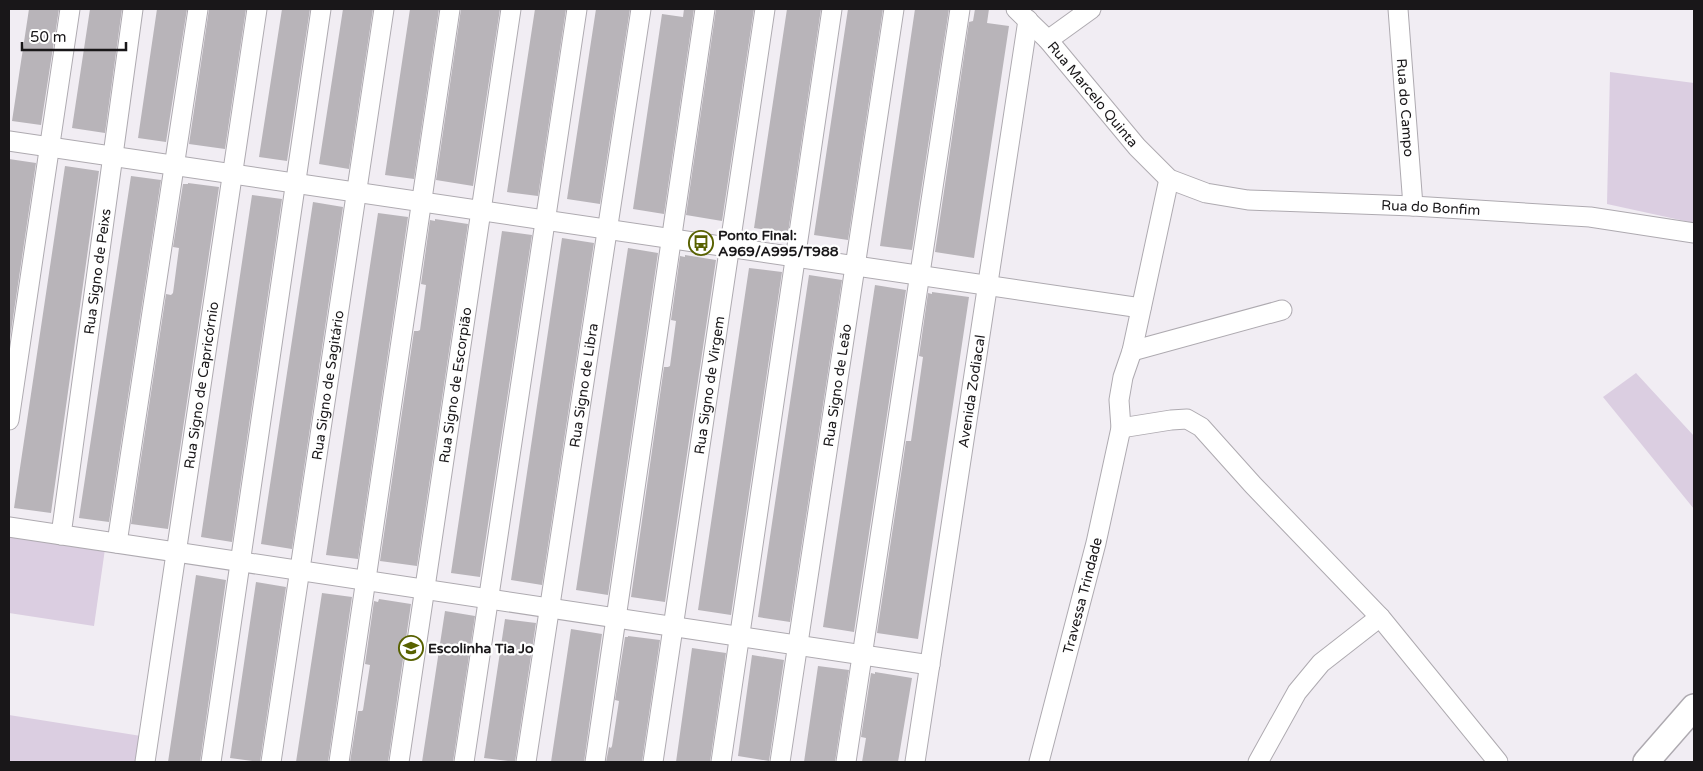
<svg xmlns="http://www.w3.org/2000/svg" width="1703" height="771" font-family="'Varela Round',sans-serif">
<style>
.green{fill:#dbcee1}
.building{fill:#b8b4b9}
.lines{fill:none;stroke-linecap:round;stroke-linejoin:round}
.minor-casing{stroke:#aeaab0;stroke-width:21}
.major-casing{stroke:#aeaab0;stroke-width:28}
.minor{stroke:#fff;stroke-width:19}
.major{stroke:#fff;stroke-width:25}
.labels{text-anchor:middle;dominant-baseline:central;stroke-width:4.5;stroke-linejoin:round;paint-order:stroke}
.street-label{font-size:14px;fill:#191719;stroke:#fff}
.poi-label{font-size:14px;font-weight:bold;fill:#191719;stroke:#fff;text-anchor:start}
</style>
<rect width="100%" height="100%" fill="#f1edf3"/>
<path class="green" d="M1610,72L1694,83V223L1607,204Z
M1636,373L1694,436V509L1603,397Z
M9,534L105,549L94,626L9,613Z
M9,715L141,736L137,762H9Z"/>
<path class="building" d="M29,9H59L41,125L12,121Z
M90,9H122L105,133L72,128Z
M157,9H187L166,142L138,138Z
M209,9H246L225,149L189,144Z
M282,9H310L287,161L259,157Z
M343,9H373L349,169L319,164Z
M410,9H439L414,179L385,175Z
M461,9H500L473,186L436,180Z
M535,9H566L538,196L507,192Z
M596,9H630L600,204L567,199Z
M684,9H694L664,214L633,209L662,14L683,17Z
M716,9H754L722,221L686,215Z
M787,9H821L788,233L754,228Z
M848,9H883L848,240L814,235Z
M915,9H949L912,250L880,246Z
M975,9H989L987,23L1009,26L974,258L935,252L969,22L973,21Z
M9,159L36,163L9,345Z
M65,166L99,171L51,513L14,508Z
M131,176L161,180L109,522L79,518Z
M188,183L219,187L168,529L131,524L166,294L171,295L173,293L179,248L173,247L183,184H188Z
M252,195L282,199L232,542L201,537Z
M313,202L343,207L292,549L261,544Z
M378,213L408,217L358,559L326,555Z
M435,219L468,224L417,566L380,561L414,331H418L420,330L426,285L421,284L430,220L435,221Z
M502,231L532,235L480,577L451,573Z
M562,238L594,243L542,585L511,580Z
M628,248L658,253L608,595L576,590Z
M685,255L716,260L665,602L631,597L664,367H668L670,366L676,321L671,320L680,256L685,257Z
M749,268L782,272L731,615L698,610Z
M809,275L842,280L790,622L758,617Z
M875,285L906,290L854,632L823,627Z
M932,292L969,297L918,639L877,633L906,441H911L923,357L919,356L928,293L932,294Z
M196,575L226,580L200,762H168Z
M256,582L286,587L260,762L230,758Z
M322,593L352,597L328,762H296Z
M379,599L411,604L388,762H350L358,711H362L363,710L370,665L365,664L374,601L378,602Z
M445,611L475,616L453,762H422Z
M505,619L536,623L515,762L484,758Z
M571,629L602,634L584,762H551Z
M628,636L660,640L642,762H606L609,747L611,748L612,746L619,701L615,700L625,637H628Z
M692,648L726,653L710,762H676Z
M752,655L784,660L769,761L738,756Z
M818,666L849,670L835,762H804Z
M875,672L912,678L898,762H862L866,738L861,737L871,673L875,674Z"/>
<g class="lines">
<defs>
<g id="minor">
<path id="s1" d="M1016,9L1048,40L1137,147L1169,179L1206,193L1248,200L1413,206L1590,217L1694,233"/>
<path id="s2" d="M1398,9L1413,206"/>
<path d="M1048,40L1091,9"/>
<path d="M9,141L1141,308"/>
<path d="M1132,351L1282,310"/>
<path d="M9,420L70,9"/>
<path d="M1121,428L1171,420L1187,419L1201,427L1253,485L1380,617L1498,762"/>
<path d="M9,527L930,665"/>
<path id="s3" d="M61,535L133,9"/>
<path d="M117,543L198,9"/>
<path id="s4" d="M145,762L257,9"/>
<path d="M211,762L321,9"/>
<path id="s5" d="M271,762L384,9"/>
<path d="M339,762L450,9"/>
<path id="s6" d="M399,762L511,9"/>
<path d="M464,762L577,9"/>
<path id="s7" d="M526,762L641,9"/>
<path d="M595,762L705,9"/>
<path id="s8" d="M653,762L765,9"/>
<path d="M721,762L832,9"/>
<path id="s9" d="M780,762L894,9"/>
<path d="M846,762L960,9"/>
<path id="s10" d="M915,762L1028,20"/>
<path id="s11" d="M1039,762L1096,543L1121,428L1119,400L1123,377L1132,351L1169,179"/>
<path d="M1258,762L1297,692L1321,663L1380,617"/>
</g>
<path id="major" d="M1646,762L1694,707"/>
</defs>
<use href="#minor" class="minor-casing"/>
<use href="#major" class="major-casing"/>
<use href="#minor" class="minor"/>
<use href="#major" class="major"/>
</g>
<defs>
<symbol id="bus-ring" viewBox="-11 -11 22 22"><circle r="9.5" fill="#fff" stroke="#586100" stroke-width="1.5"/><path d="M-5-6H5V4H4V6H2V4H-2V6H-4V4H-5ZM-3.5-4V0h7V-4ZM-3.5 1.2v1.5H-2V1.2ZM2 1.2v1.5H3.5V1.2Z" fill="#586100"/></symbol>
<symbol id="school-ring" viewBox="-11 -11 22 22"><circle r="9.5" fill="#fff" stroke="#586100" stroke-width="1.5"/><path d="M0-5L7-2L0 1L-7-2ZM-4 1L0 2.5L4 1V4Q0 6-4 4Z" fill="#586100"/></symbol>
</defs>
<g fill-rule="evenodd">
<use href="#bus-ring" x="687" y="229" width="28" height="28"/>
<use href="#school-ring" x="397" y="634" width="28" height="28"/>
</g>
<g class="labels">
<g class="street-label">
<text stroke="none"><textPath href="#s1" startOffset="115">Rua Marcelo Quinta</textPath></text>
<text stroke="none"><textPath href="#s2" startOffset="99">Rua do Campo</textPath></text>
<text stroke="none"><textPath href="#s1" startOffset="494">Rua do Bonfim</textPath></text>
<text stroke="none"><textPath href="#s3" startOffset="266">Rua Signo de Peixs</textPath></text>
<text stroke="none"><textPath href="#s4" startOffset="381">Rua Signo de Capricórnio</textPath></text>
<text stroke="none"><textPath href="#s9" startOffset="381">Rua Signo de Leão</textPath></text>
<text stroke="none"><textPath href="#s5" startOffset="381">Rua Signo de Sagitário</textPath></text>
<text stroke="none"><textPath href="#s6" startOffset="381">Rua Signo de Escorpião</textPath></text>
<text stroke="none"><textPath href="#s7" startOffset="381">Rua Signo de Libra</textPath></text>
<text stroke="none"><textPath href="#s8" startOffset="381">Rua Signo de Virgem</textPath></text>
<text stroke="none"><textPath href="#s10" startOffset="375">Avenida Zodiacal</textPath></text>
<text stroke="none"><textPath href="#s11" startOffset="172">Travessa Trindade</textPath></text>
</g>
<g class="poi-label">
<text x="718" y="235">Ponto Final:<tspan x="718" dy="16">A969/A995/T988</tspan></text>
<text x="428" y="648">Escolinha Tia Jo</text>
</g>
</g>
<rect width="1703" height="771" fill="none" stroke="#191719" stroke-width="20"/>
<path d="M22 42v8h104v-8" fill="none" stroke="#191719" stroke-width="2.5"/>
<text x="30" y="42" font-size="15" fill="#191719" stroke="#ffffff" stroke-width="4" paint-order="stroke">50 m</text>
</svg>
